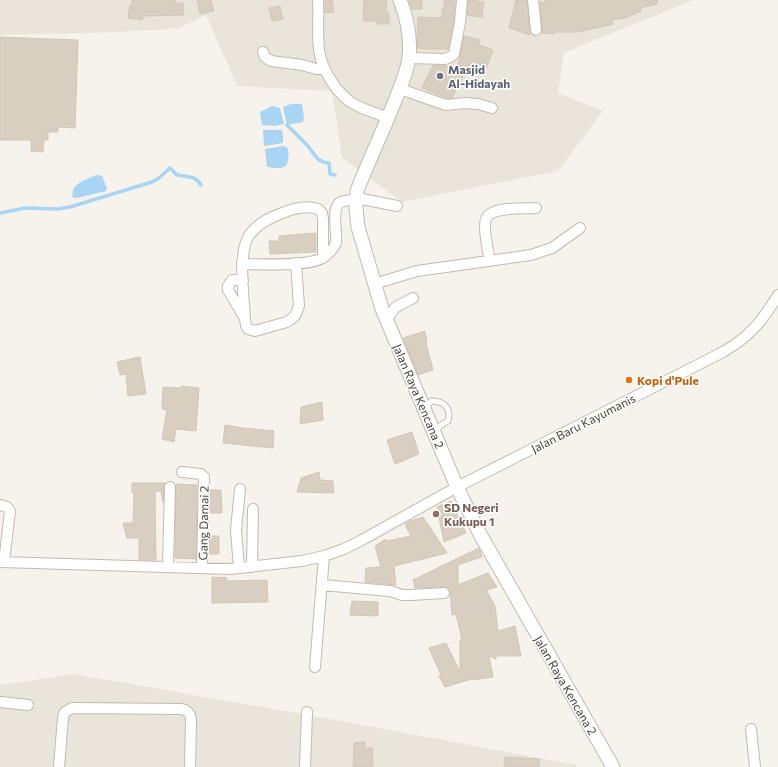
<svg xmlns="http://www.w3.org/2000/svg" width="778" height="767" font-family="Commissioner,sans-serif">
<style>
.residential{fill:#eae5da}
.water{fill:#a9d4f2}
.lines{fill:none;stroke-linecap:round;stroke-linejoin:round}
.stream{stroke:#a9d4f2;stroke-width:3.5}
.building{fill:#d8cfc1;stroke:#d3c7b4}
.service-casing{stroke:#c2bbae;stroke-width:7}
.minor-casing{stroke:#c2bbae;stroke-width:12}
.tertiary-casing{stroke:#c2bbae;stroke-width:15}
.service{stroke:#fff;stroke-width:5}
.minor{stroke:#fff;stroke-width:10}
.tertiary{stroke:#fff;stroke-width:13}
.worship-dot{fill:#6b7280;stroke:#fff;stroke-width:1.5}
.food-dot{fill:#e8710a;stroke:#fff;stroke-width:1.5}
.education-dot{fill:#8d6e63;stroke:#fff;stroke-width:1.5}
.labels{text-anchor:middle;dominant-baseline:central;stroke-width:3;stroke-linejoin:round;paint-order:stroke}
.worship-label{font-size:12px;font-weight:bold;fill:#5b616d;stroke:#fff;text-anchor:start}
.food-label{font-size:12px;font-weight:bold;fill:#c56008;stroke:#fff;text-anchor:start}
.street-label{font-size:12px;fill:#4b4439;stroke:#fff}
.education-label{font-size:12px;font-weight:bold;fill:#785e54;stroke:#fff;text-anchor:start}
</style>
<rect width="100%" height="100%" fill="#f6f3ec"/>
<path class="residential" d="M0,0H693L564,53L558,93L603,111L558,171L402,202L342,158L332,91L237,86L206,15L179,28L120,32L0,35Z
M74,674L347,722L576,765L577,767H0V685Z"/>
<path class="water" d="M291,104H302L304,118L303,122L287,125L283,107Z
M272,106L280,108L284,124L275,126L262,125L260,112Z
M263,130H282L283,136V143L264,146Z
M283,146L287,147C289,151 289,155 288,160C287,171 275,168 267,167L265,149Z
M96,175L102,176L107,188L106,191L77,198H73C69,184 86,180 96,175Z"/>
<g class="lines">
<path class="stream" d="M287,125C294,132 301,139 308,146C314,154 318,163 329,163L330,174L335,175
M0,213L25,208L57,209L70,207L152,182L159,178L170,168L177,175C187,177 195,175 201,185"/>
</g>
<path class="building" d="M132,0H175V3H183L184,15L143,16L142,20L128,18L130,6H132Z
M197,0H211L214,11L200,14Z
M325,0H332L334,12L325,13Z
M364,0H386L387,13H389V24H377V21H363Z
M409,0H422V9H412Z
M444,0H455L453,23L448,49H423L417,48L418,17L442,18V9H444Z
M468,0L484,2L482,17L467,15Z
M516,0H527L530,35L509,28Z
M545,0H657V4L640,8L641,11L625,18L612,20L613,24L578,32H554V34L542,33V29L540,2L545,3Z
M280,6L283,19L272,21L269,8Z
M464,36L480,40L479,45L493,50L487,67L472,61L471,67L468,66L452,98H447L422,88L433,65H444L457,72Z
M0,37L78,40L75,128L58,127V132H48V140H44L43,152L31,151V140H0Z
M316,233V252L270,254L269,241H279V236Z
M425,331L427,343H426L433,370L418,375L403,338Z
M140,357L146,394L128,396L126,374L120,375L117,362Z
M182,386L199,388L196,431L176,429L174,442L162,439L167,410L162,409L163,387L181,388Z
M322,402L323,420L300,424L301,407Z
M225,425L243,428L274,431L273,448L223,443Z
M412,432L419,454L395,464L387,440Z
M319,472L320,480L333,481L334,493L297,492L301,478Z
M132,483H165L163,502L161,491H155L156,560H139V538H127L123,523H133L134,493H132Z
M176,484L197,485L196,559L175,558Z
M210,490H221L222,513H210Z
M451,501L466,533L444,542L437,507Z
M423,517L447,553L394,566L396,585L365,582L366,568L381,567L375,546L386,539L387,541L411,536L405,524L410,521Z
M209,536H219V554H209Z
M479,548L482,557L458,565V585L488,573L497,587L486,590L495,606L498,631L515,626L521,656H496V659L489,656L493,677L472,680V679L445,687L439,676L441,675L429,648L446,643L460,672V640H462L456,614L452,615L450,592L447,587H444L415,588L413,580Z
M212,577L227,578L226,581L267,580L268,602L212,603Z
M352,601L378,602V616L350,615Z
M365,742L364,748H372L373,767H353L354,743Z
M505,757L540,759L539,767H504Z"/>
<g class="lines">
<defs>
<path id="service" d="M426,409L431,401C443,401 452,407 448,421L441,425L435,433"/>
<path id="minor" d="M318,0C319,16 317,33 319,49C321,68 334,89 349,101C360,109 376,113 389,118
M533,0L536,30
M263,52L265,57L271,61L302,65L316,69H325
M409,58L445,59L450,57L454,54L460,22L462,0
M400,89L446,105L465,103L478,104L492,108
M356,203L362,199L397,206
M490,261C488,251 482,225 487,217C494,206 524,209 536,208
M296,263L299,306L295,316L287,322L255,331L248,329L246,325L245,319C244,297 237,252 250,234C257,225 269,218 280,214C291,209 306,205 318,209L322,213L323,219V258
M242,264C261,264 310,267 324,257C329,253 334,249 336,243C338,233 330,207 341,202C345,200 351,200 356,200
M243,280H232L228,286V290L244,317
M374,284L417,271L531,255L552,248L580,228
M386,319L396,307L413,298
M182,472L201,474L204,477L202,567
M0,505L7,507L10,511L4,562
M0,562L230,569L302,561L324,556L344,549L362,540L457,487L723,352C733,346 743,340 751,331C762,321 770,308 778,295
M168,566L170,487
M252,567L253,509
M239,568L236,530L240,489
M322,585L390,591L402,595H411L444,593
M315,667L324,556
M0,702L28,705
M751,729L755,767
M59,767L63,717L65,712L72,708L181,709C187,710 189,712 191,718L190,767
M305,767L307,712"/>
<path id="tertiary" d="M400,0C407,18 411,38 409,57C408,69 401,86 396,98C384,129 369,160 357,191L356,208L358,227L382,309L457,487L480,534L613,767"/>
</defs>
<use href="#service" class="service-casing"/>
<use href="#minor" class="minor-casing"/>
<use href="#tertiary" class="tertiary-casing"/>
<use href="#service" class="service"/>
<use href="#minor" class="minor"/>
<use href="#tertiary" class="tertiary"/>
</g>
<circle class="worship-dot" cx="440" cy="76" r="4"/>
<circle class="food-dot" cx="629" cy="380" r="4"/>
<circle class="education-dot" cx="436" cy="514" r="4"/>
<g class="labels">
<g class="worship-label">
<text x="448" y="69">Masjid<tspan x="448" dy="14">Al-Hidayah</tspan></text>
</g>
<g class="food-label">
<text x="637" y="380">Kopi d'Pule</text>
</g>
<g class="street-label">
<text transform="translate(419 396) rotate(67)">Jalan Raya Kencana 2</text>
<text transform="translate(583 423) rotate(-27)">Jalan Baru Kayumanis</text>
<text transform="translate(203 523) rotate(-89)">Gang Damai 2</text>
<text transform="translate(566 685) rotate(60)">Jalan Raya Kencana 2</text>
</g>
<g class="education-label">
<text x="444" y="507">SD Negeri<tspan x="444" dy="14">Kukupu 1</tspan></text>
</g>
</g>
</svg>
